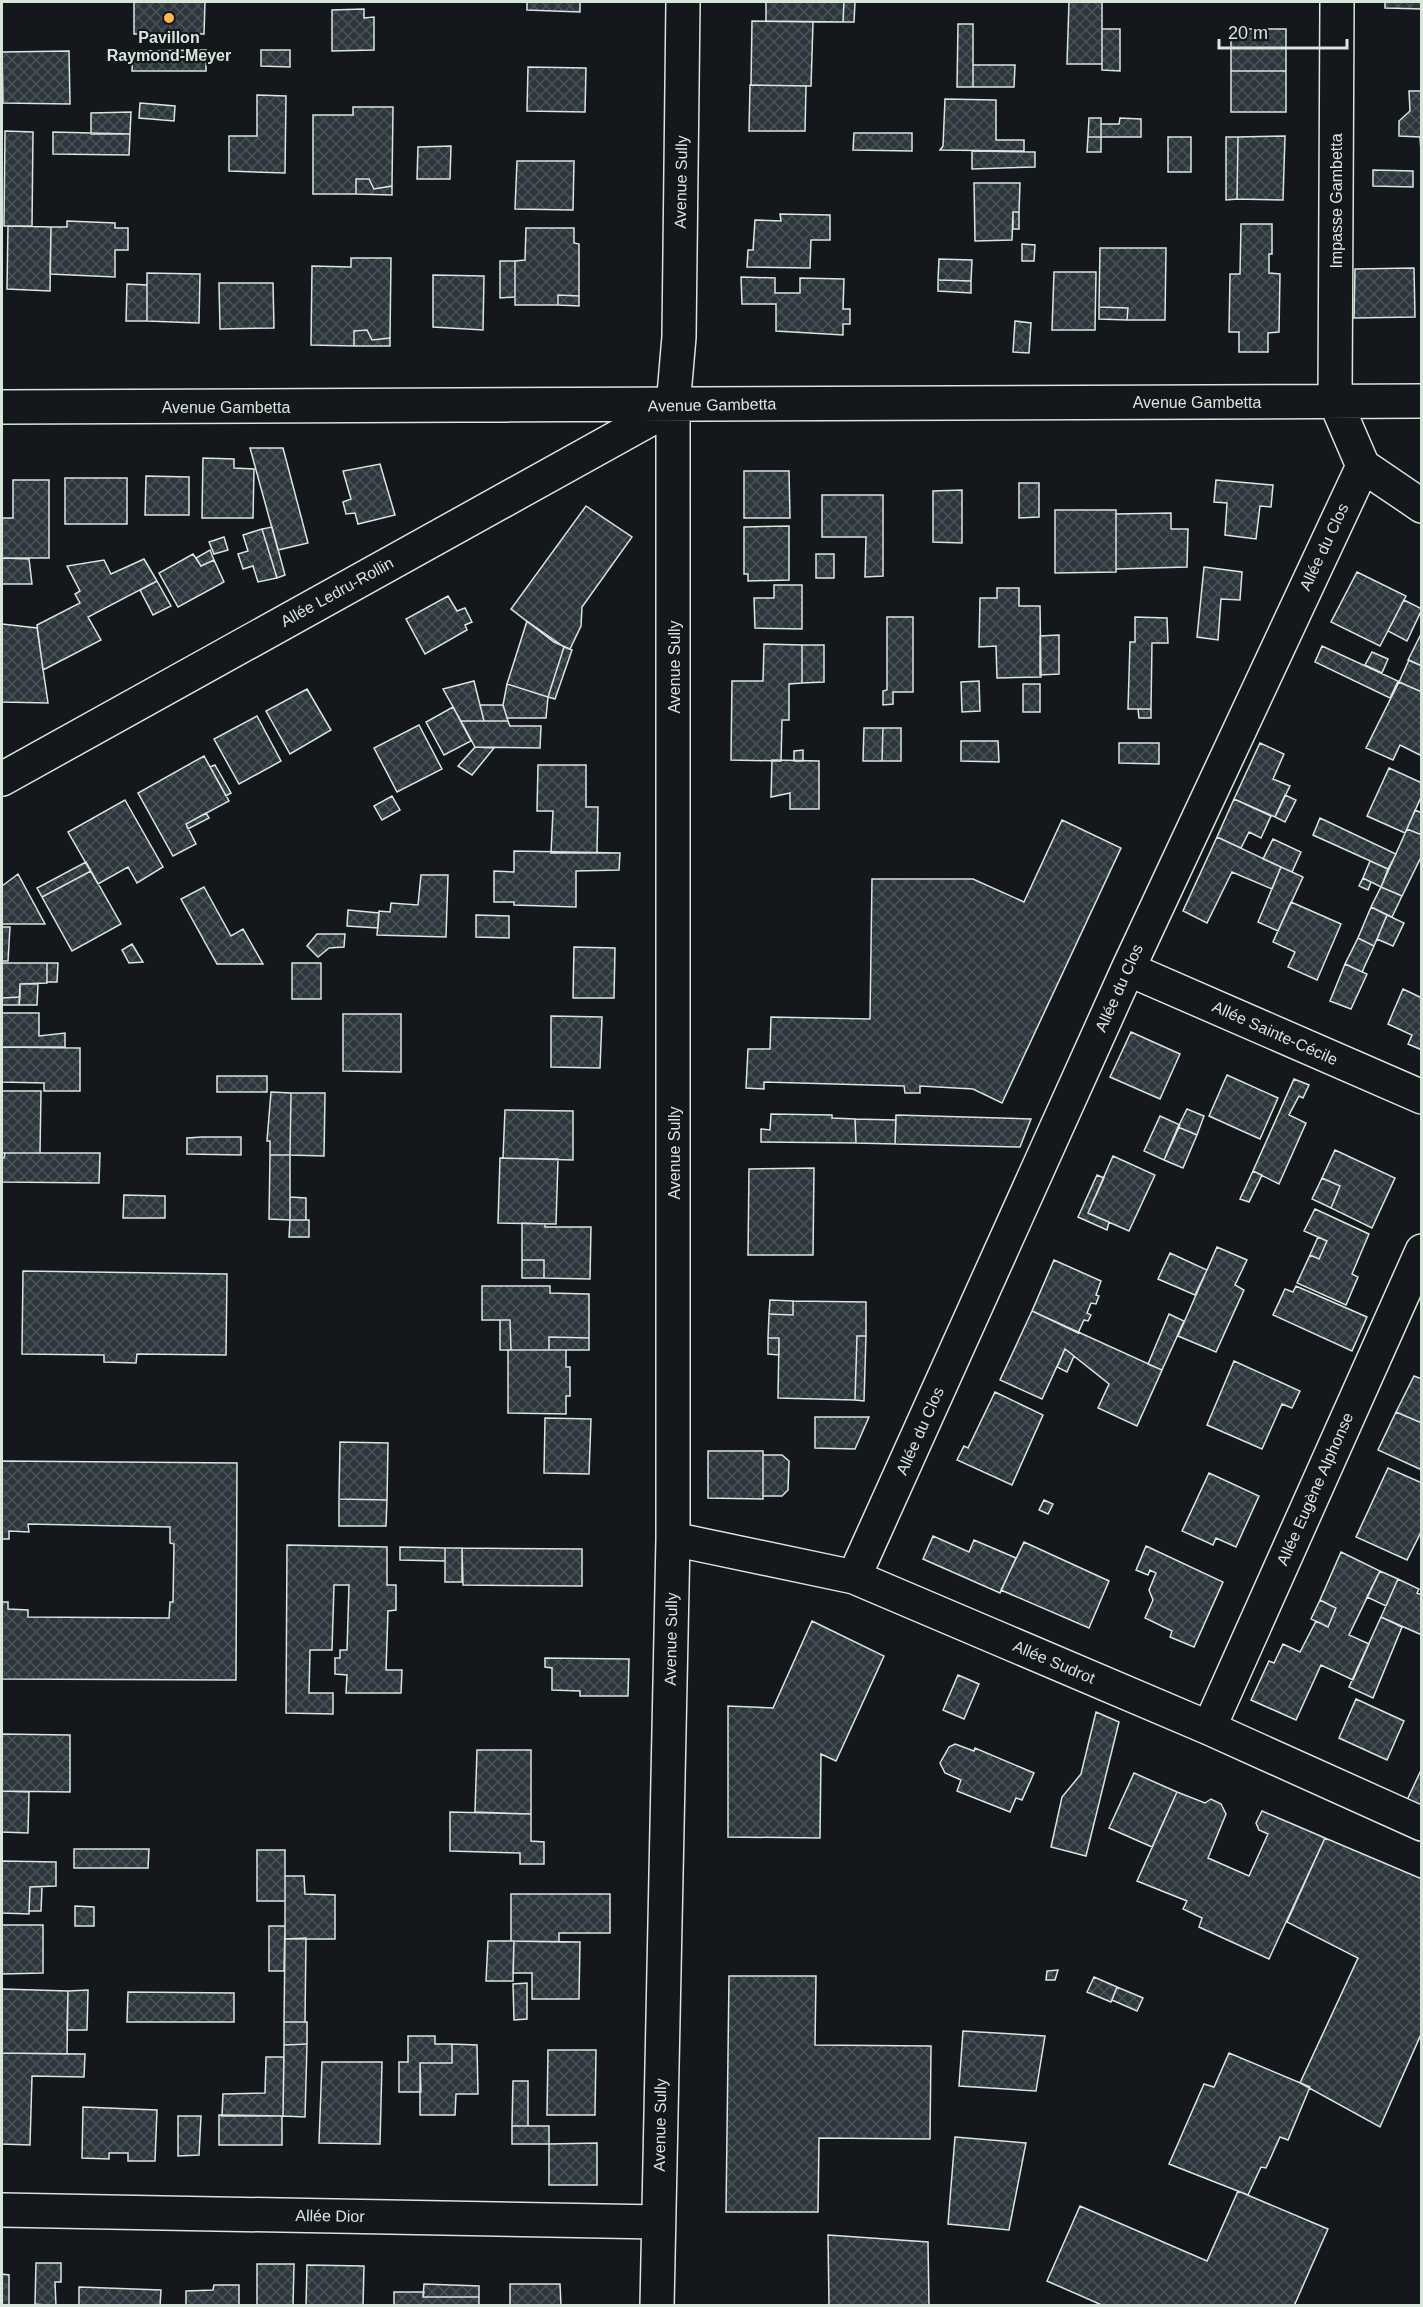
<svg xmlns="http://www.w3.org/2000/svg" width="1423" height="2307" font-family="Arial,sans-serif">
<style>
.building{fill:url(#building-cross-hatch);stroke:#d8e6dc;stroke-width:1.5}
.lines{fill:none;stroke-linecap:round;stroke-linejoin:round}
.minor-casing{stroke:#d8e6dc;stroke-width:36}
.minor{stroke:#14181c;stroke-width:33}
.poi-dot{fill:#ffb74d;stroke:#14181c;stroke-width:2}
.labels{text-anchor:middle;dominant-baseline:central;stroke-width:4.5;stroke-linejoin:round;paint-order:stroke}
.poi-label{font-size:16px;font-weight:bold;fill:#d8e6dc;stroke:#14181c}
.street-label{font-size:16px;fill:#d8e6dc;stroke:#14181c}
</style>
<defs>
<pattern id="building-cross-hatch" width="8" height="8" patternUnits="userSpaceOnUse" patternTransform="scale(1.5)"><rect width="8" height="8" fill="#2c363c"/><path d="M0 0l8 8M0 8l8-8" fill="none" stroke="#4a5358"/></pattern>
</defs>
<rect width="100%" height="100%" fill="#14181c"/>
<path class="building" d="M134,2H205L204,34H134Z
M527,2H580V12L527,10Z
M766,2H844L843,22L766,21Z
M844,2H855L854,22H843Z
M1069,2H1102V64H1067Z
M1385,2H1422V9L1385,8Z
M364,9V18L374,17V50L332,51V10Z
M752,21L813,22L811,86L751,85Z
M958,24H973V87H957Z
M1102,29H1120V71L1102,70Z
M1231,29H1286V71H1231Z
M206,50V71H132L133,51Z
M261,50H290V67L261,66Z
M69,51L70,104L3,103L2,52Z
M973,65H1015L1014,87H973Z
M528,67L586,68L585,112L527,111Z
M1231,71H1286V112H1231Z
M750,85L806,86L805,131H749Z
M1409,91H1422V166L1420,137L1399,136V121L1410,111Z
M257,95L286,96L285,173L229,171V136H257Z
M945,99L996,100V140H1024V151L940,150L943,146Z
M140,103L175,106L174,121L139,118Z
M353,107H393L392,186L374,189L369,179H356V194H313V115H353Z
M131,112L130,134H91V113Z
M1089,118H1101V137H1088Z
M1120,118L1141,119V137H1101V124H1119Z
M5,131L33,132L32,226H4Z
M53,132L130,134L129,155L53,154Z
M854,133H912V151L853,150Z
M1285,136L1283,200L1237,199L1238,137Z
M1088,137H1101V152H1087Z
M1168,137H1191V172H1168Z
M1226,137H1238L1237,199L1226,200Z
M451,146L450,179H417L418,147Z
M972,151L1035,152V167L972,169Z
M517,161H574L573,210L515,209Z
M1373,170L1413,171V187L1373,186Z
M356,179H369L374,189L392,186V195L356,194Z
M974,183H1020L1019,212H1013L1012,240L975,241Z
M1013,212H1019V229H1013Z
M780,214L830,215V240H811L810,268L747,267L748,250H753L755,220L781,221Z
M67,221L115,223V228H128V250H115V277L50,274L51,227H67Z
M1241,224H1272V254H1269V273L1280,274L1279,332L1268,333V352H1239V332H1229L1230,274H1240Z
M8,226L51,227L50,291L7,289Z
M526,228H574V243L579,244V296L558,295V305H515V261L525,260Z
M1022,244L1035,245L1034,261H1022Z
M1100,248H1166L1165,320H1127L1128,308L1099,307Z
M351,258H391L390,338L372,340L367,330L354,331V346L311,345L312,266L351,267Z
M939,259L972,260L971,281L938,280Z
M500,261H515V297L500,298Z
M1414,268L1415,317L1354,318L1355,269Z
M1054,272H1096L1095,330H1052Z
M147,273L200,274L199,323L147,321Z
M433,275L484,276L483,330L433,327Z
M741,277L775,278V293H800V278L844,279L843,309H850V324H843V335L776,331V304H742Z
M938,280L971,281V293L938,291Z
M219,283H273L274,328L220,329Z
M127,284L147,285V321H126Z
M558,295L579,296V306L558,305Z
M1099,307L1128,308L1127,320L1099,319Z
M1015,321L1031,323L1029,353L1013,352Z
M367,330L372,340L390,338V346H354V331Z
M250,448H283L308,543L278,550Z
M203,458L234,459V468L254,469L253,518H202Z
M380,464L395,515L358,524L355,513L346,514L343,502L351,499L343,471Z
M744,471H789L790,518H744Z
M146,476L189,477V515H145Z
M65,478H127V524H65Z
M13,480H49V558H2V518H13Z
M1216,480L1273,485L1271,507L1260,506L1256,539L1225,535L1227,503L1214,502Z
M1019,483H1039V517L1019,518Z
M962,490V543L933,542V491Z
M822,495H883V576L865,577L866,537H822Z
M586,506L632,537L582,607L581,626L570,649L554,642L511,609Z
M1055,510H1116V572L1055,573Z
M1171,513V529H1188L1187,567L1116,569V514Z
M789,526V580L748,581V574H744V527Z
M272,527L285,575L277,578L262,529Z
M262,529L277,578L258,582L253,566L243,569L238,554L248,551L243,535Z
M224,537L228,550L214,554L209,542Z
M210,550L214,560L201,566L196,558Z
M193,554L201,566L214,560L224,582L178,607L159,573Z
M816,554H834V578H816Z
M2,558L29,559L32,584H2Z
M144,559L157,581L88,617L101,640L43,670L37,625L80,603L75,594L80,591L67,566L104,560L111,574Z
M1204,567L1242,572L1240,600L1221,599L1218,640L1197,637Z
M1357,572L1406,596L1380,646L1331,622Z
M157,581L171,606L153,615L140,590Z
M774,585H802V629L755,628L754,598H774Z
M997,588H1019V606H1040L1041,677L997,678L996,646L979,647L980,598H997Z
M448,596L457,611L465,608L472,622L465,625L467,630L425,654L406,619Z
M1404,600L1422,609L1407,641L1388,631Z
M887,617H913V692H893V704L883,705V691L887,690Z
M1135,617L1167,618L1168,643H1152L1151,709H1128L1130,642H1135Z
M527,621L564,647L548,697L507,684Z
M2,624L37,628L48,703L2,702Z
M1422,632V666L1408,660Z
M1059,635V674L1040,675V636Z
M764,644L802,645V683L789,684V720H782L781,761L731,760L732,681H763Z
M802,645H824V682L802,683Z
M1322,646L1398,681L1390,698L1315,662Z
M564,647L572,650L555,699L548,697Z
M1372,652L1388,659L1382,673L1365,665Z
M1409,660L1422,666V692L1399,682Z
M474,681L484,721H461L443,689Z
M979,681L980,711L962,712L961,682Z
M1399,682L1422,692V756L1400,745L1393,760L1366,748Z
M507,684L548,697L546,718H507L503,705Z
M1023,684H1040V712H1023Z
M307,689L331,730L290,754L266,711Z
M480,705H503L508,721H484Z
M453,707L471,741L444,755L426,722Z
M1138,709H1151V718H1139Z
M257,716L281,761L239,784L214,739Z
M461,721H508L510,726H541L540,748L475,747Z
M419,725L442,769L397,792L374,748Z
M864,728H883L882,761H863Z
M883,728H901V761H882Z
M961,741H998L999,762L961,761Z
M1119,743H1159V764L1119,763Z
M1260,743L1284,754L1273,779L1290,786L1275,817L1234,799Z
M475,747L494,748L472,775L458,766Z
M803,750V761H794V751Z
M204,756L229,801L186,824L196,844L173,856L138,793Z
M772,760L819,761V809H790V793L771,797Z
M215,765L231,793L226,796L210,767Z
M538,765H586V807H598L597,853H551L553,811H537Z
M1389,768L1422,783V795L1405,833L1367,816Z
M1285,795L1296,800L1285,822L1275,817Z
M392,796L400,810L382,820L374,806Z
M1234,799L1271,816L1261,838L1249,832L1241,848L1217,837Z
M125,800L163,867L137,883L128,867L98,884L68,832Z
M1415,810L1422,813V835L1407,829Z
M206,813L209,818L188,829L186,824Z
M1320,818L1396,854L1388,869L1313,835Z
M1062,820L1121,848L1002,1103L973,1089L920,1086V1093H905L904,1086L764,1082V1089L746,1088L748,1049H770L771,1017L870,1019L872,879H973L1024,902Z
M1407,829L1422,835V855L1402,896L1381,887Z
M1217,837L1281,867L1272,889L1232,872L1207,923L1183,911Z
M1273,839L1301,852L1292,872L1263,859Z
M514,851L620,853L619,870L576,871V907L514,905V902H494V871L514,872Z
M1370,861L1388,869L1381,887L1363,878Z
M86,862L91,871L42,897L37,888Z
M1281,867L1303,877L1278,931L1258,922Z
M91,871L121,924L72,951L42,897Z
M18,874L45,924H2V886Z
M421,875H448L446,937L377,935L379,911L390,912L391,903L418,905Z
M1363,878L1371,882L1368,890L1359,886Z
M204,887L231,936L243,929L263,964H217L181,899Z
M1381,887L1402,896L1392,917L1371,907Z
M1291,902L1341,924L1317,980L1288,967L1295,952L1273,942Z
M1371,907L1387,915L1374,946L1358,938Z
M348,910L379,913L378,928L347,926Z
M476,915L509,916V938L476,937Z
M1387,915L1404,923L1393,946L1377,939Z
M2,927H10L8,961H2Z
M317,934H345L344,947L329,948L318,957L307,946Z
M1358,938L1374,946L1362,972L1345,964Z
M132,944L143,962L129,963L122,950Z
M574,947L615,948L614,998H573Z
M2,963H47V983L20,984V997L2,998Z
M47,963H58L57,982H47Z
M292,963H321V999H292Z
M1345,964L1367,974L1351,1009L1330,1001Z
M20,984H38L37,1005H19Z
M1403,989L1422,998V1050L1408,1044L1412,1035L1388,1024Z
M20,997L19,1005H2V998Z
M2,1013H39V1036L65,1033V1047H2Z
M343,1014H401V1072L343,1071Z
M551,1016L602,1017L600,1068L551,1067Z
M1131,1032L1180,1054L1160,1099L1110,1077Z
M2,1047L80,1048V1091H44V1083L2,1082Z
M1227,1075L1278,1098L1260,1139L1209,1116Z
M217,1076H267V1092H217Z
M1294,1079L1309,1085L1303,1098L1299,1096L1289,1115L1306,1123L1279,1184L1253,1171Z
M2,1091H41L40,1153H2Z
M271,1092L291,1093L290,1155H270V1141H267Z
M291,1093H325L324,1156L290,1155Z
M1187,1109L1204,1116L1197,1135L1178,1127Z
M505,1110L573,1111V1160L503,1158Z
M771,1114L832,1115V1118L855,1119L856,1143L761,1142V1129L770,1130Z
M896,1115L1031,1119L1020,1147L895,1144Z
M1160,1116L1180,1125L1164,1160L1144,1151Z
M855,1119L896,1120L895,1144L856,1143Z
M1178,1127L1197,1135L1183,1168L1164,1160Z
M202,1137H241V1155L187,1154V1138Z
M1335,1150L1395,1178L1372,1228L1331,1208L1340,1186L1322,1178Z
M5,1153H100L99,1183L2,1182V1158H4Z
M270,1155H290V1220L269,1219Z
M1113,1156L1155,1175L1129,1231L1088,1213Z
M500,1158L558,1159L556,1224L498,1223Z
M814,1168L813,1255H748L749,1169Z
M1253,1171L1262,1175L1249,1202L1240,1199Z
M1097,1175L1104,1178L1088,1213L1109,1222L1107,1230L1078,1217Z
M1322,1178L1340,1186L1331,1208L1312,1199Z
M124,1195L165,1196V1218H123Z
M290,1197L306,1198V1220H290Z
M1315,1209L1369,1234L1352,1274L1358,1277L1346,1305L1297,1283L1310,1255L1319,1259L1327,1241L1304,1231Z
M290,1220H309V1237H289Z
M522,1223L545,1224V1227H591L590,1279L544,1278V1260H522Z
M1318,1237L1327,1241L1319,1259L1310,1255Z
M1217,1247L1247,1260L1235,1285L1244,1290L1216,1352L1178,1336Z
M1170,1253L1207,1270L1195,1295L1158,1279Z
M522,1260H544V1278H522Z
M1054,1260L1101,1281L1096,1295L1099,1296L1096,1304L1091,1303L1087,1313L1091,1315L1088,1321L1084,1320L1078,1333L1032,1311Z
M23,1271L227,1274L226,1355L137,1354L136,1363L104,1362V1355L22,1354Z
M482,1286H550V1293L589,1294V1338L549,1337V1350H511L510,1320H482Z
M1296,1286L1367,1317L1352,1351L1273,1315L1285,1289L1293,1292Z
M770,1300L793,1301V1315L769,1314Z
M793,1301L866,1302V1336H857L855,1400L778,1398L779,1338H768L769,1314L793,1315Z
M1032,1311L1162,1370L1137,1426L1098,1408L1109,1384L1065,1349L1042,1399L1000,1380Z
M1169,1314L1184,1321L1162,1370L1148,1364Z
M500,1320H510L511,1350H500Z
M857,1336H866L864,1401L855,1400Z
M549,1337L589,1338V1350H549Z
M768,1338H779V1355L768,1354Z
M1065,1349L1074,1356L1067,1372L1057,1367Z
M508,1350H566V1367H570V1396H566V1414L508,1413Z
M1234,1361L1300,1391L1292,1408L1282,1404L1262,1449L1207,1425Z
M1414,1376L1422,1379V1423L1396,1412Z
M995,1392L1043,1415L1012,1485L957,1460L964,1446L968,1448Z
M1396,1412L1422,1423V1470L1378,1450Z
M815,1417H869L855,1449L815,1448Z
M545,1418L591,1419L589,1474L544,1473Z
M340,1442L388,1443L387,1500L339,1499Z
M708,1451H763V1499L708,1498Z
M763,1455H782L789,1461L788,1490L782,1496H763Z
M2,1461L237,1463L236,1680L2,1679V1602H8V1609L28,1610V1617L169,1618L170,1602H173L174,1544L170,1543V1527L28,1524L29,1532L9,1531V1539H2Z
M1388,1468L1422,1483V1530L1407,1560L1356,1537Z
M1209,1473L1259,1496L1236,1547L1216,1538L1213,1545L1182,1531Z
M339,1499L387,1500L386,1526H339Z
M1044,1500L1053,1504L1048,1514L1039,1510Z
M933,1536L969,1552L974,1540L1016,1558L1000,1593L923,1559Z
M1024,1542L1109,1581L1089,1628L1001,1590Z
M287,1545L387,1547V1585H396V1610L388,1611L386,1670H402L401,1693H346L347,1675L335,1674V1658H340V1650H347L349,1585H334L332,1650H310L309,1693H333V1714L286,1713Z
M1146,1546L1223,1582L1194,1647L1170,1637L1172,1631L1145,1618L1153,1600L1149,1590L1156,1573L1150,1570L1148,1575L1136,1570Z
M400,1547L445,1548V1561L400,1560Z
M445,1548H462V1582H445Z
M462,1548L582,1549V1586L463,1585Z
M1341,1552L1380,1571L1349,1635L1369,1644L1353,1680L1321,1665L1296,1720L1251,1700L1269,1661L1274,1663L1283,1644L1300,1652L1316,1621L1328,1627L1336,1608L1320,1600Z
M1380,1571L1398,1579L1386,1606L1367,1597Z
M1398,1579L1419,1589L1417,1593L1422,1595V1635L1381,1617Z
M1320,1600L1336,1608L1328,1627L1311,1619Z
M1381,1617L1402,1627L1373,1698L1349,1687Z
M812,1621L884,1656L836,1761L821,1754L820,1838L728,1837V1706L773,1708Z
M545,1658L629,1659L628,1696H580V1691L552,1690V1668L545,1667Z
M958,1675L979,1684L964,1719L943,1710Z
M1356,1699L1404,1721L1387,1760L1339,1738Z
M1096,1712L1119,1722L1086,1856L1051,1847L1062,1797L1081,1774Z
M2,1734L70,1735V1792L2,1791Z
M955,1744L974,1751L975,1748L1034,1773L1022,1800L1016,1798L1010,1812L957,1791L961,1780L945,1773L940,1763L949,1747Z
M477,1750H531V1814L475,1812Z
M1422,1768V1806L1407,1800Z
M1134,1773L1177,1792L1152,1847L1109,1828Z
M2,1791L29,1792L28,1833L2,1832Z
M1177,1792L1205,1803L1211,1799L1221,1804L1226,1814L1208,1858L1249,1876L1268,1834L1259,1830L1256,1823L1262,1811L1325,1838L1269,1959L1199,1927L1202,1918L1183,1909L1187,1901L1137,1881Z
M450,1812L531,1814V1841L544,1842V1864H520V1853L450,1851Z
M1325,1838L1422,1879V2032L1380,2127L1300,2083L1358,1958L1287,1922Z
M74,1849H149L148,1868H74Z
M257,1850H285V1901H257Z
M2,1861L56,1862V1886L30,1887L29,1914L2,1913Z
M285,1876H304L305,1894L335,1895V1939H285Z
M30,1887H42L41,1911H29Z
M511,1894H610V1933H559V1942L511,1941Z
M75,1906L94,1907V1926H75Z
M2,1925H43V1973L2,1974Z
M269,1926H285L284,1971H269Z
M306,1938L305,2022H284L285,1939Z
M488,1941H514L513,1981H486Z
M514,1941L580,1942L579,1999H532V1973H513Z
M1058,1970L1055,1980H1046L1047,1971Z
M729,1976H816L815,2045L931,2046L930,2139L819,2138L818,2212H726Z
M1094,1977L1117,1987L1111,2002L1087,1992Z
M527,1983V2019L514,2020L513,1984Z
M1117,1987L1143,1998L1137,2011L1112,2000Z
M2,1989L68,1991L67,2054L2,2053Z
M88,1990L87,2030H67L68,1991Z
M128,1992L234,1993V2022H127Z
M284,2022H307V2044L284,2045Z
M963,2031L1045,2036L1036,2091L959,2086Z
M408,2036H435V2044H452V2063H420L421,2092H399V2062H408Z
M307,2044L305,2117L283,2116L284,2045Z
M452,2044L477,2045L478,2094H456L455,2115H420V2063H452Z
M548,2050H596L595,2115H547Z
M2,2053L85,2054L84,2077L32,2076L30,2145L2,2144Z
M1229,2053L1310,2087L1288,2140L1280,2137L1266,2168L1261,2167L1248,2195L1169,2164L1204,2084L1214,2087Z
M266,2057H284L283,2116H222L223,2094L265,2093Z
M322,2062H382L380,2144L319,2143Z
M513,2081H528V2126H512Z
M83,2107L157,2110L155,2161H128V2153H109V2159L82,2158Z
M219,2115L282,2116V2145H219Z
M178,2116H201L199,2155L178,2156Z
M512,2126H549V2144H512Z
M955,2137L1026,2143L1009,2230L948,2224Z
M597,2143V2185H549V2144Z
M1238,2191L1328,2229L1294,2306H1104L1047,2281L1080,2206L1207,2261Z
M828,2235L928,2242L929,2306H829Z
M36,2263H61V2282H55L56,2306L35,2304Z
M257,2264H294L293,2306H257Z
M307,2265L364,2266L363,2306H306Z
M2,2274L9,2275V2306H2Z
M424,2284L479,2286V2297H423Z
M510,2284H560L561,2306H510Z
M214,2285H239V2306H186V2291L213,2290Z
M79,2287L161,2290L160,2306H79Z
M394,2292H424L423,2297H479V2306H394Z"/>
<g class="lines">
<defs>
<path id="minor" d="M2,407L1422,401
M1363,466L1422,506
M2,779L672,407
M1128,969L1422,1097
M673,1539L854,1577L1209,1728L1422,1824
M854,1577L1128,969L1363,466L1335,401L1337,2
M1209,1728L1422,1251
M2,2210L658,2222
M657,2306L673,1539V406L679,337L683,2"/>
</defs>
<use href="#minor" class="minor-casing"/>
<use href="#minor" class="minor"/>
</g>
<circle class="poi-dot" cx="169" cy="18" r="6"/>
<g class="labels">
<g class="poi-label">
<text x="169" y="37">Pavillon<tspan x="169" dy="18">Raymond-Meyer</tspan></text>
</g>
<g class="street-label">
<text transform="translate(681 182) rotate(-89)">Avenue Sully</text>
<text transform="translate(1336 201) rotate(-90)">Impasse Gambetta</text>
<text x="1197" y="402">Avenue Gambetta</text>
<text transform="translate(712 405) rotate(-1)">Avenue Gambetta</text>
<text x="226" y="407">Avenue Gambetta</text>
<text transform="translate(1324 547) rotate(-65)">Allée du Clos</text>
<text transform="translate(337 592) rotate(-29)">Allée Ledru-Rollin</text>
<text transform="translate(674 667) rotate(-90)">Avenue Sully</text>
<text transform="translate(1119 988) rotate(-66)">Allée du Clos</text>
<text transform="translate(1275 1033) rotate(24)">Allée Sainte-Cécile</text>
<text transform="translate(674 1153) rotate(-90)">Avenue Sully</text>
<text transform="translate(920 1431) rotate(-66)">Allée du Clos</text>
<text transform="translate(1315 1489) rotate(-66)">Allée Eugène Alphonse</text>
<text transform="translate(671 1639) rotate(-89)">Avenue Sully</text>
<text transform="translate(1054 1662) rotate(23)">Allée Sudrot</text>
<text transform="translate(660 2125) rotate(-89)">Avenue Sully</text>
<text transform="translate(330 2216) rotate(1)">Allée Dior</text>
</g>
</g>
<rect width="1423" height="2307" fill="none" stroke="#d8e6dc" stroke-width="6"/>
<path d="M1219 39v9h128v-9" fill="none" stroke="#d8e6dc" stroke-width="3"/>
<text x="1228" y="39" font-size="18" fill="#d8e6dc" stroke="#14181c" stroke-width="4.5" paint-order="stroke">20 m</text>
</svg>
